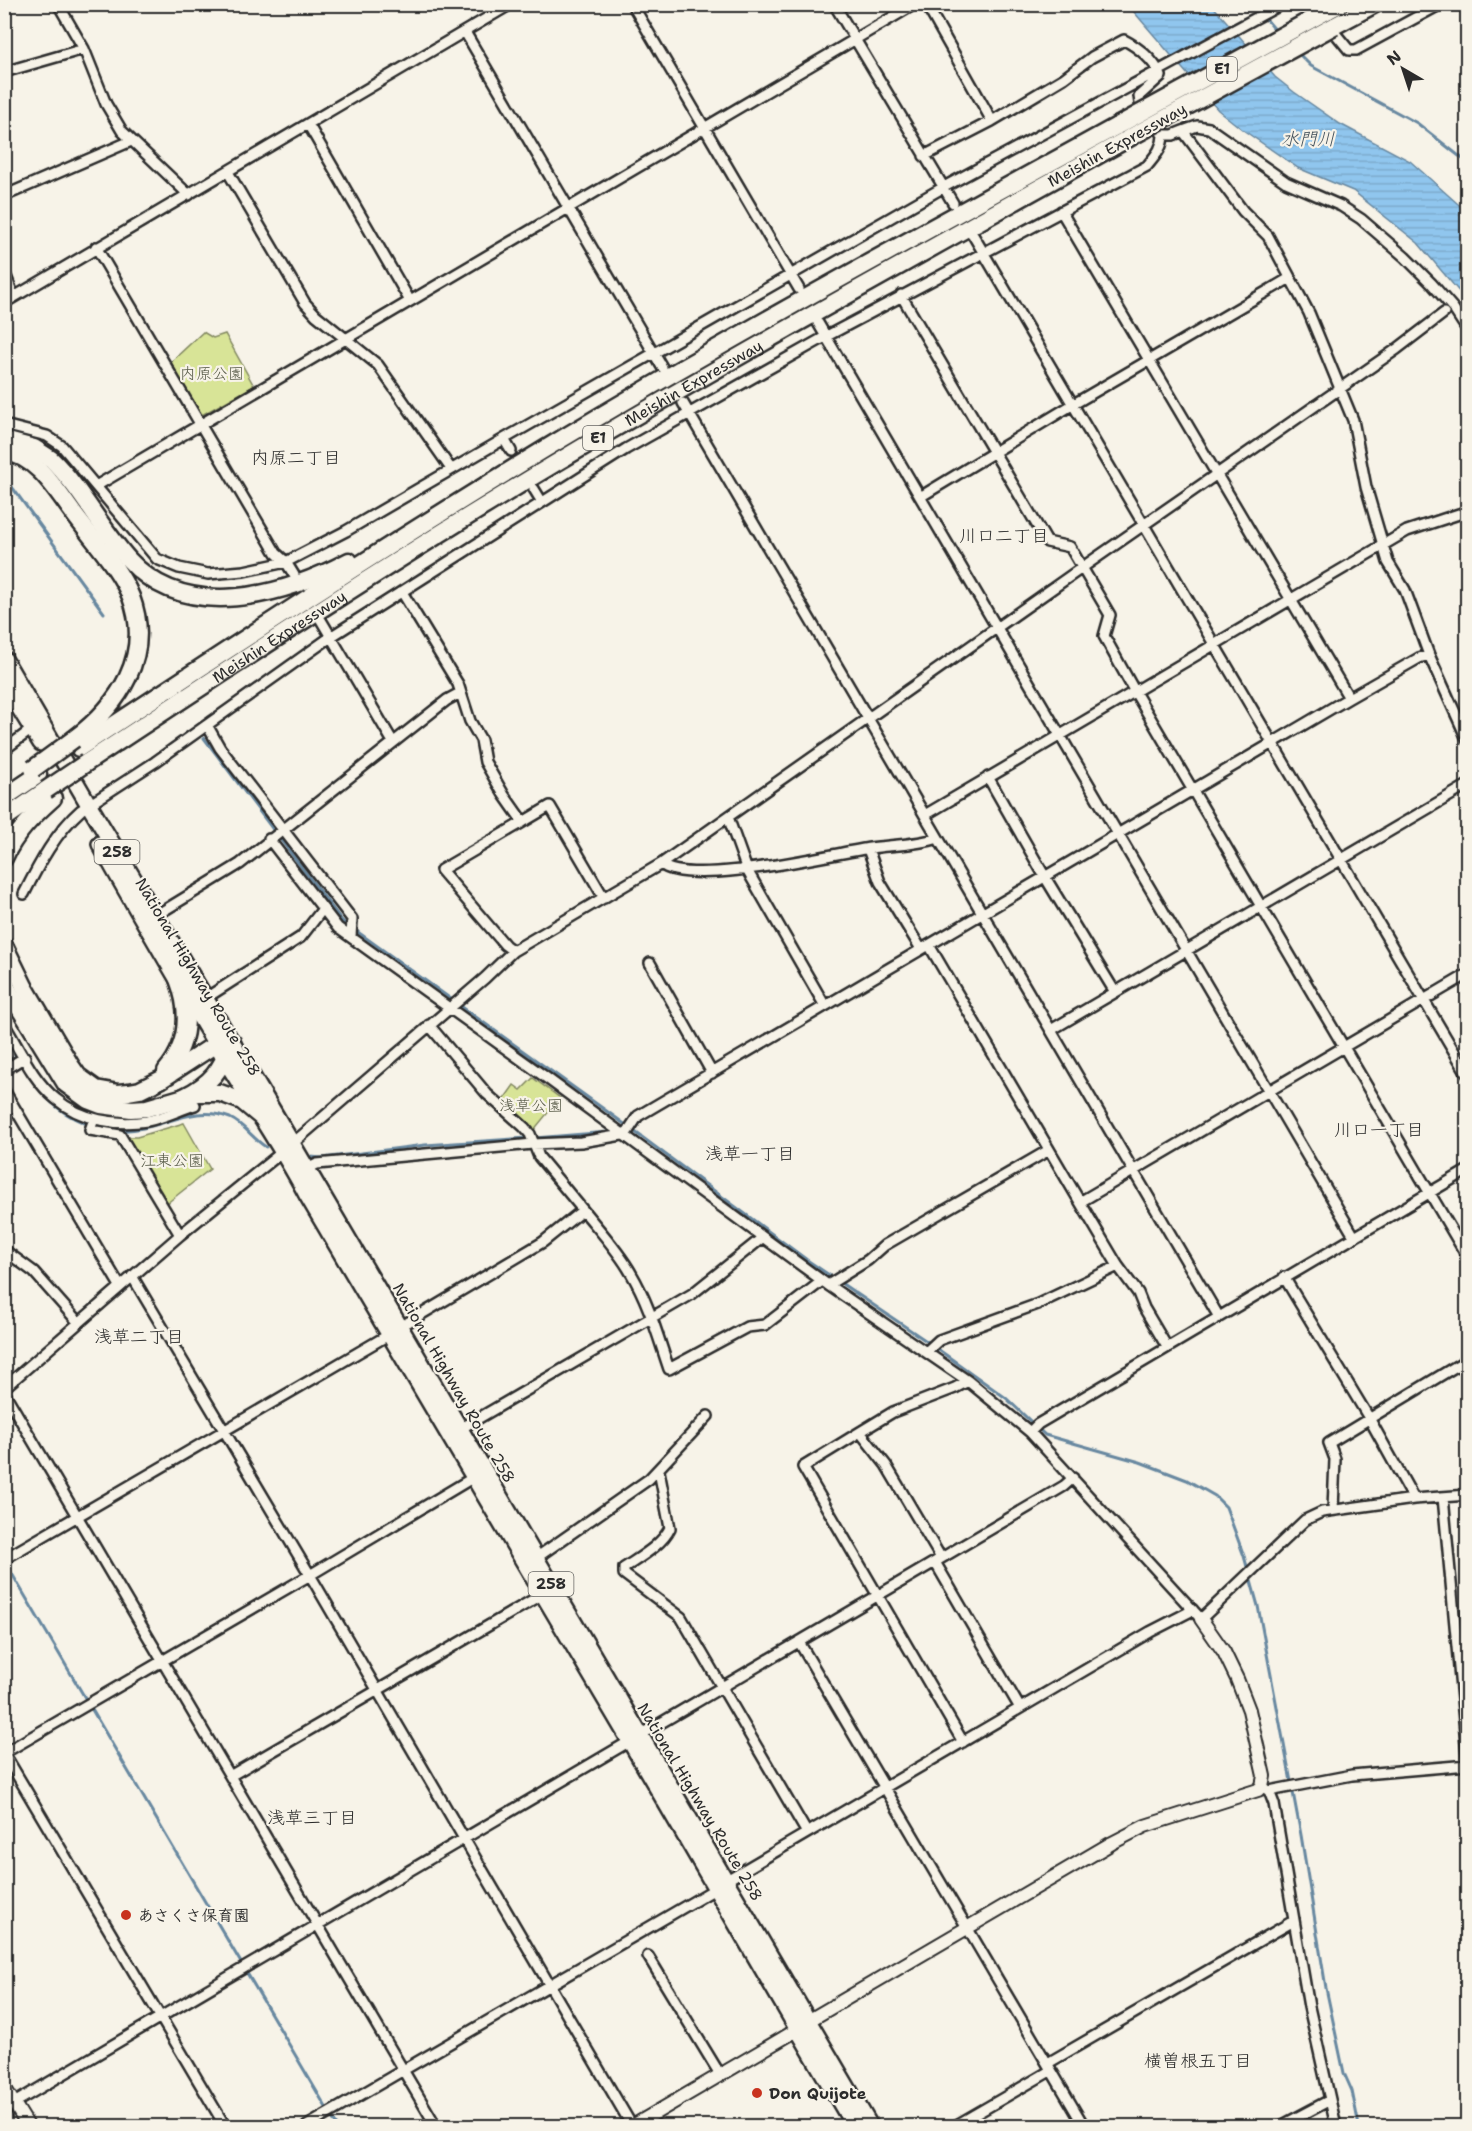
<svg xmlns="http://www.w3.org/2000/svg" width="1472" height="2131" font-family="'Shantell Sans','Klee One',sans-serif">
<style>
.green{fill:#d8e497;stroke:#828861;stroke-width:1.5}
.water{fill:url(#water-rules);stroke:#6888a0;stroke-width:1.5}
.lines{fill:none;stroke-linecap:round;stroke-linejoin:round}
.stream{stroke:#6888a0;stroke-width:3}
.minor-casing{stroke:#2b2b2b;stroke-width:14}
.tertiary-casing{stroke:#2b2b2b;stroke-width:16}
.trunk-casing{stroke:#2b2b2b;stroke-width:20}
.motorway-casing{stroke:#2b2b2b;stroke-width:21}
.minor{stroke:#f7f3e8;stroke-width:9}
.tertiary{stroke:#f7f3e8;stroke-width:12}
.trunk{stroke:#f7f3e8;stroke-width:15}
.motorway{stroke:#f7f3e8;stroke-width:16}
.motorway-bridge-casing{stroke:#2b2b2b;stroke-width:21;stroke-linecap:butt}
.motorway-bridge{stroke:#f7f3e8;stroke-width:16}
.poi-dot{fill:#c8321e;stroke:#f7f3e8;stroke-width:2}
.labels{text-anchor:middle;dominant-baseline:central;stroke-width:4.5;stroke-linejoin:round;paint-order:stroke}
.shield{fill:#f7f3e8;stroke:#686764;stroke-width:1.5}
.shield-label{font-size:15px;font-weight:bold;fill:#2b2b2b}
.street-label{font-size:16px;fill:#2b2b2b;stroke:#f7f3e8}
.park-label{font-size:16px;fill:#565946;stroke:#f7f3e8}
.poi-label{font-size:16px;font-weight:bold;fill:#2b2b2b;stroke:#f7f3e8;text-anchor:start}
.water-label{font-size:18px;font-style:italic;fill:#44525c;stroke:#f7f3e8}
.neighbourhood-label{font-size:18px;fill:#2b2b2b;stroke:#f7f3e8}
</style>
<defs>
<pattern id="water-rules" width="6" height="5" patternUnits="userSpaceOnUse" patternTransform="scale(1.5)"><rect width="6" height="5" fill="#90c6ee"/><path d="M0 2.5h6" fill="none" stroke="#7caacc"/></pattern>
</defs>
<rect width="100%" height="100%" fill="#f7f3e8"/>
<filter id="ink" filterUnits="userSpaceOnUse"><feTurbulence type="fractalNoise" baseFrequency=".0167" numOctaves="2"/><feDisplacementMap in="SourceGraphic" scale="12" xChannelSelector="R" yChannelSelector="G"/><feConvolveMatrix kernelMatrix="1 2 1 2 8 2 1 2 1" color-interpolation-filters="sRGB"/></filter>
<g filter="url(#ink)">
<path class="green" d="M203,332L213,338L225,334L254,386L200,416L171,362Z
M533,1078L560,1098L533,1131L502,1102L514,1085L521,1090Z
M184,1123L210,1169L166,1204L125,1137H137Z"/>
<path class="water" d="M1128,5H1212L1275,77L1294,92L1340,124L1410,161L1467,212V301L1418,243L1353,191L1298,168L1243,130L1218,110Z"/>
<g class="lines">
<path class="stream" d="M1253,4L1277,32
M1297,52L1311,66L1417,123L1468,163
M4,476L104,613
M204,738L342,921L349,927
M355,930L619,1120L807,1260L925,1340L1006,1398L1045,1435L1140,1462L1187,1480L1215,1496L1226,1507L1244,1556L1258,1606L1301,1835L1326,1988L1344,2073L1352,2091L1359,2126
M4,1038L16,1056L4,1063
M16,1056L28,1074
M37,1086C50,1104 65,1115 85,1123
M98,1127L110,1129
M120,1130C157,1133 192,1102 230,1118C245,1125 253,1139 266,1147
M535,1138L608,1132
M311,1157L322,1158L425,1145L528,1138
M8,1567L337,2126"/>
<defs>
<path id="minor" d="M58,4L84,49L106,104L122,131L189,195
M632,4L799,289
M834,4L953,203
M1330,27L1349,50H1356L1441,4
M465,32L662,367
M4,72L84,49
M308,124L410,301
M1183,131L1197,126L1209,128L1286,182L1341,206L1361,219L1405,257L1432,284L1453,308L1468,331
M1163,135H1173L1183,131L1243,211L1268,236L1309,313L1353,420L1366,487L1388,562L1405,590L1429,655L1468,741
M924,156L992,121L926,4
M228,172L305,303L316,315L378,365L451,469
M4,196L131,141
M1061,211L1349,698
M973,235L1468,1075
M96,247L276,553L286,562L294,575
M4,271L14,297
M901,295L1047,542L1070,547L1110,615L1104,636L1135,692L1468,1258
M4,303L511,4
M818,323L1354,1236
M683,403L1219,1317
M4,425L47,436L62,446L157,559L179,568L208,574L244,571L286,562L346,531L504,439L944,187L1282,4
M504,439L511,451
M96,486L915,4
M534,489L542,502
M920,497L1072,405L1290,278
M402,592L458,684L470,721L481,740L485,762L504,795L523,822L550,806L604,898
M321,620L393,742
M207,725L220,748L352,919L351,937
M4,750L36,726
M988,777L1045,877L1115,992
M925,815L1407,531L1468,511
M728,817L747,870L825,1006
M269,839L338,928L548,1079L828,1285L968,1381L1030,1432L1201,1619L1305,1520L1322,1512L1414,1499L1468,1495
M868,849L880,882L921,949
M661,864C688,888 831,854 870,848C892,845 917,845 938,838
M24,894C39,864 56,832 81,810L155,762L332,636L626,449L825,337L1147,166C1155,156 1163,148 1163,135L1140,103L1139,96L1161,76C1154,60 1138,47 1124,40L1092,57L1064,78L992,121
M155,916L240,864L447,700L460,693
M929,945L1080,1202L1118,1266L1138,1293L1144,1308L1167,1347
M513,951L505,945L441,870L523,822
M650,963L712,1073
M206,998L301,937L322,910
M4,1024C19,1048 33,1081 56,1099C81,1120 116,1126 147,1121C163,1118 179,1110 195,1105
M1051,1030L1468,785
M4,1070L25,1057
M4,1090L120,1286
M94,1119L90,1130L120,1135L180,1235
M307,1169L317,1164L533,1144L581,1142L622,1135L628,1131L638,1116L1349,698L1419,658L1429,655
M1080,1202L1468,974
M583,1210C600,1231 618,1250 631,1273C649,1303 658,1337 669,1369L747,1327L765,1325L822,1281
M4,1250L34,1272L79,1323
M132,1276L310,1575L632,2126
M1284,1277L1369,1418L1414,1499
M828,1285L868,1260L885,1245L1049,1150
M400,1327L543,1242L583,1210L539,1157L530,1134L524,1127L487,1094L429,1025
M926,1352L939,1340L1038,1304L1118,1266
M4,1388L180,1235L292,1144L485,978L513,951L661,864L1083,567L1397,349L1444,313
M4,1392L436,2126
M460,1429L692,1294L762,1238
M860,1432L803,1467L963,1742
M1030,1432L1038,1424L1468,1170
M659,1471L670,1528C662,1545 640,1557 624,1568V1574L681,1617L807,1833
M1443,1497L1468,1764
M1333,1510L1335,1459L1329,1443L1468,1359
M536,1558L649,1479L708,1416
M941,1558L886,1465L860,1432L893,1412L955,1388L968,1381
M4,1559L390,1334
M935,1562L1020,1708
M799,1642L1084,2126
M4,1753L310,1575L474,1477
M4,1753L225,2126
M230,1776L543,1594
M1262,1786L1269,1791L1274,1804L1309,2007L1336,2126
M1269,1791L1352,1775L1468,1765
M727,1880L1150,1632L1193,1610
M648,1956L721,2076
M1048,2063L1290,1923H1294
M4,2109L1064,1486L1073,1478
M307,2126L715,1889
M955,2126L1050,2071
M1281,2126L1330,2100"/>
<path id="tertiary" d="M4,2087L28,2126
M633,2126L797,2030L808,2021L1112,1843L1145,1826L1258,1790L1262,1786L1264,1776L1249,1710L1237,1679L1224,1652L1201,1619"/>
<path id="trunk" d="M4,659L89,805L264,1096L870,2126
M4,683L41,743
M100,844C140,916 182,987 224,1058C252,1104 282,1147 307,1195L630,1741L854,2126"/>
<g id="motorway">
<path d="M1327,11L1340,4"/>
<path d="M1334,26L1375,4"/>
<path d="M4,440L34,448L51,459C81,488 101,529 129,560C186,623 283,596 349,561"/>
<path d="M4,451C38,457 56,490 74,514C93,540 119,567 131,597C153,656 119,705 74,739"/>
<path d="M79,748C233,646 387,545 545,449C732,336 925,232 1117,126"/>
<path id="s1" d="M86,763C242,660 398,557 559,461C746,350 937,245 1127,139"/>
<path d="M4,798L38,775"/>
<path d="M4,819L46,790"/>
<path d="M4,858C15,833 33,816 53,798"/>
<path d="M4,945L24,986L71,1066L78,1076L96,1089L118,1093L129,1092L140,1090L162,1079L216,1044L232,1042C220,1071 212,1083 184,1097"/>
<path d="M4,983L66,1084L88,1100L101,1105L131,1109L147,1108L198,1093H220L242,1101L260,1116"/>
<path d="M166,1071C190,1043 190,1011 178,979"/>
</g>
</defs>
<use href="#minor" class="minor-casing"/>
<use href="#tertiary" class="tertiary-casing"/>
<use href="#trunk" class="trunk-casing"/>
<use href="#motorway" class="motorway-casing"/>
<use href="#minor" class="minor"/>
<use href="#tertiary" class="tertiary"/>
<use href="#trunk" class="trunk"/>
<use href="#motorway" class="motorway"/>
<defs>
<path id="motorway-bridge" d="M1117,126L1327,11
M1127,139L1334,26
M33,769L74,739
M46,790L86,763"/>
</defs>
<use href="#motorway-bridge" class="motorway-bridge-casing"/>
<use href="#motorway-bridge" class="motorway-bridge"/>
</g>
</g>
<g class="poi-dot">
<circle cx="126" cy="1915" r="6"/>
<circle cx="757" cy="2093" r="6"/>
</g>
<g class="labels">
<g class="shield">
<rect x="1207" y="57" width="30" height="24" rx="4.5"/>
<rect x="583" y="426" width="30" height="24" rx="4.5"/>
<rect x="94.5" y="840" width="45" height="24" rx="4.5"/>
<rect x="528.5" y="1572" width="45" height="24" rx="4.5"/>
</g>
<g class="shield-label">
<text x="1222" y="69">E1</text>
<text x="598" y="438">E1</text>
<text x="117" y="852">258</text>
<text x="551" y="1584">258</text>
</g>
<g class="street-label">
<text transform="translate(1117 145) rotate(-29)">Meishin Expressway</text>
<text stroke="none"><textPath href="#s1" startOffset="717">Meishin Expressway</textPath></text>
<text stroke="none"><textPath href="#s1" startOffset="231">Meishin Expressway</textPath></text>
<text transform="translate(198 977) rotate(59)">National Highway Route 258</text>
<text transform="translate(454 1383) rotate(60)">National Highway Route 258</text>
<text transform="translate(700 1802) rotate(59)">National Highway Route 258</text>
</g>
<g class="park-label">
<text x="212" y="373">内原公園</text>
<text x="531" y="1105">浅草公園</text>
<text x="172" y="1160">江東公園</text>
</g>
<g class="poi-label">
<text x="138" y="1915">あさくさ保育園</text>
<text x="769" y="2093">Don Quijote</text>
</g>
<g class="water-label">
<text x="1308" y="139">水門川</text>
</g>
<g class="neighbourhood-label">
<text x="296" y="458">内原二丁目</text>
<text x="1004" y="536">川口二丁目</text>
<text x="1379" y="1130">川口一丁目</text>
<text x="750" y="1154">浅草一丁目</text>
<text x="139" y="1337">浅草二丁目</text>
<text x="312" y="1818">浅草三丁目</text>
<text x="1198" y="2061">横曽根五丁目</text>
</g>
</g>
<rect width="1472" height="2131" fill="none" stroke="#f7f3e8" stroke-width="24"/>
<rect x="12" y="12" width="1448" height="2107" fill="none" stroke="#2b2b2b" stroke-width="2" filter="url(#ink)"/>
<g transform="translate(1403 69) rotate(321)" stroke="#f7f3e8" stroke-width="4.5" paint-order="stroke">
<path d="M0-4.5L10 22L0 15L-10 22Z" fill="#2b2b2b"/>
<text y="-9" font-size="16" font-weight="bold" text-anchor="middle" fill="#2b2b2b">N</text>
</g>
</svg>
